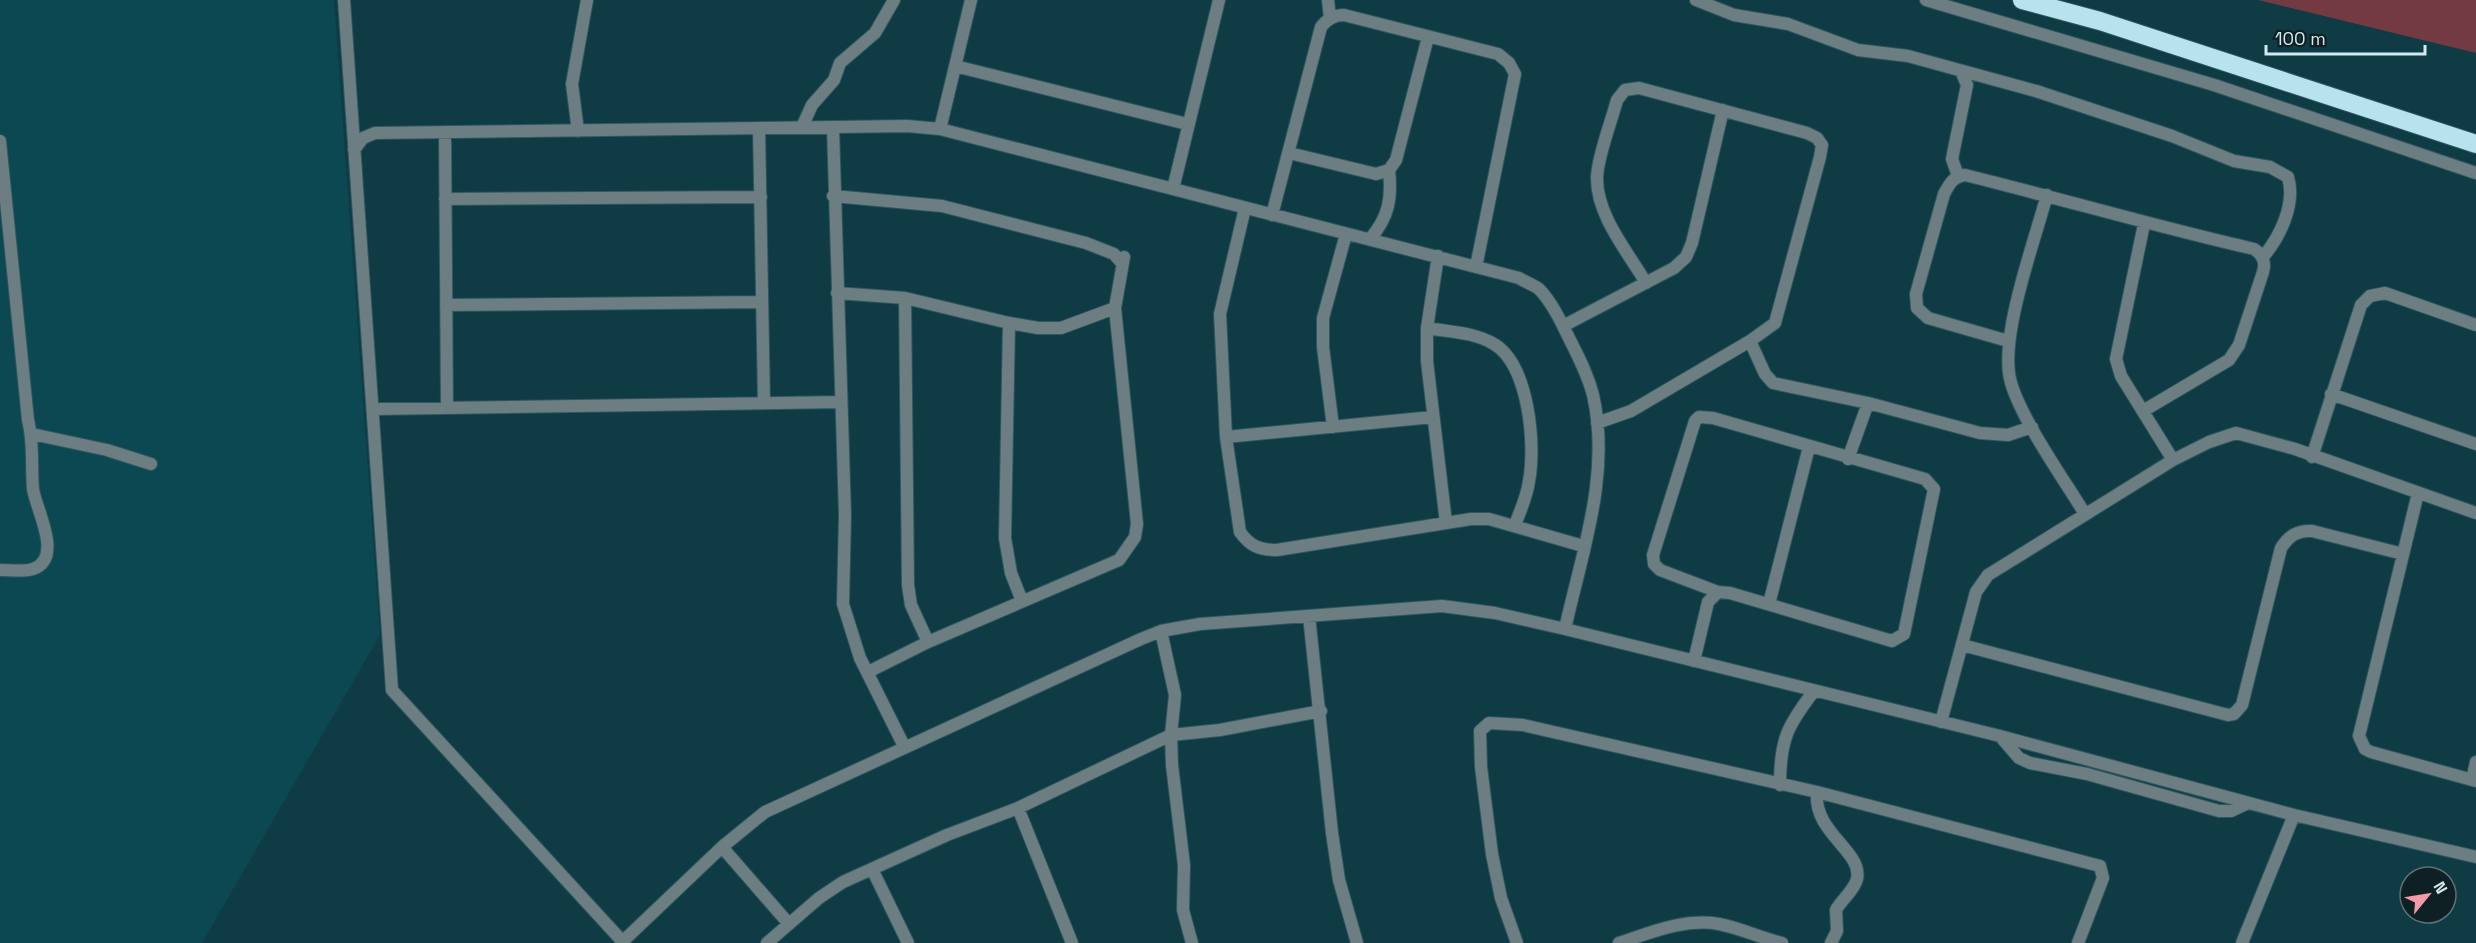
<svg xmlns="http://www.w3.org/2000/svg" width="2476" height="943" font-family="'Space Grotesk',sans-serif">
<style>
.built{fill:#0c4852}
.green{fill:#743a44}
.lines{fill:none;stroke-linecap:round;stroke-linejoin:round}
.minor-casing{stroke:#2e575f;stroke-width:14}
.highway-casing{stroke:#2e575f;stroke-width:20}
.minor{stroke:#6c7e82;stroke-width:12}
.highway{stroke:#b6e3ee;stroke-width:18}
</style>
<rect width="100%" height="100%" fill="#0f3b44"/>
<path class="built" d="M0,0H334L380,635L202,943H0Z"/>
<path class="green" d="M2258,0H2476V53Z"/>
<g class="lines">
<defs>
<path id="minor" d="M344,0L392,690L623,942
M1328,0L1330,18
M1696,0L1734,15L1788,24L1858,50L1908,56L2036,91L2172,136L2234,161L2270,167L2288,177C2296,204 2280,237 2263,257
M1926,0L2214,85L2476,173
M955,66L1187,124
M802,127L812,105L834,80L840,63L875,33L894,0
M759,128L764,402
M833,128L845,515L843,604L860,658L904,746
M940,129L971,0
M578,131L572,84L587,0
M445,132L447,408
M0,141L28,420C34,443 31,466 33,489C36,510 64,558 33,569C24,572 10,570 0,570
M354,150L363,138L375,133L907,126L940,129L1519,278C1525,282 1534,285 1539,289C1552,302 1562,324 1570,340C1579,358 1588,375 1593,395C1611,474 1582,552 1565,629
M1289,153L1376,174L1389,170L1396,160L1428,37
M1958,176L1952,159L1967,85L1961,71
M1173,189L1219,0
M2047,195C2034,242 2003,328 2009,373C2013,408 2065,481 2085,514
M833,196L942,206L1086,243L1114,254L1121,262L1124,257L1115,308L1137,524L1135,537L1119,560L928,642L868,672
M445,199L761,197
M1245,208L1220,314L1226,437L1240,532C1250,546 1259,550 1277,550L1471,519H1489L1583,546
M1272,215L1321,27C1327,19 1334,15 1344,15L1498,54L1509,63L1515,74L1476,267
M2144,224L2116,359L2121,376L2173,460
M1370,239C1389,217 1392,198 1389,170
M1438,256L1427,328V361L1446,523
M837,293L905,298L1009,323L1038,328H1061L1115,308
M905,298L908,585L911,605L928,642
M446,305L762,302
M1009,323L1005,538L1011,573L1022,601
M1563,326L1674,268L1686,257L1692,243L1723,110
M1427,328C1449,332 1474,332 1494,344C1529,365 1536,445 1529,481C1527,497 1520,511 1515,525
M1750,341L1765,374L1773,383L1868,403L1980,433L2008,435L2032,427
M2008,341L1928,318L1917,308L1916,294L1944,194C1950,183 1953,177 1965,175C2062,199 2157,227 2254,249C2263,255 2266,262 2263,272L2239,345L2229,360L2143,411
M2331,394L2476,444
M373,409L840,402
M1597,423L1631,411L1750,341L1775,323L1820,157L1822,145L1817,138L1807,133L1639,88L1625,90L1617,100C1611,123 1598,155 1597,177C1596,215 1628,252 1646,283
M1333,427L1323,347V318L1346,234
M32,434L107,450L151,464
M1226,437L1433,417
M2312,457L2361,305L2370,296L2385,293L2476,325
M1848,459L1868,403
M2418,493L2359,736L2365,749L2371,752L2476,781
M1769,604L1809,447
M1309,616L1332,833L1339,880L1357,943
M1161,631L1175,695L1171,735L1172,765L1184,865L1183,910L1192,943
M1962,645L2228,715L2234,714L2242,705L2281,548C2289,536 2297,530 2312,531L2403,554
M1694,661L1708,602L1718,592L1730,593L1892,641L1904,634L1934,489L1925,479L1713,418L1699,417L1695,421L1653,555L1654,564L1660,570L1718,592
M1941,722L1976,592L1988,575L2173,460L2209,442L2236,433L2295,449L2476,513
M2000,736L2019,758L2030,763L2087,774L2219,811H2231L2248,803
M2472,780L2476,762
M1780,785C1780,740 1787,726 1814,691
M1817,792C1813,833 1863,851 1857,879C1854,891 1841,900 1836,910L1837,931L1831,943
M1018,808L1072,943
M722,847L789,924
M872,869L908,943
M621,943L722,847L765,812L1141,639L1161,631L1200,624L1442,606L1495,613L1565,629L2000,736L2294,815L2476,857
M767,943L819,898L843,882L947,835L1018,808L1171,735L1220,730L1321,711
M1517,943L1501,898L1492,854L1481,767L1480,731L1489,723L1523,725L1817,792L2100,866L2103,878L2078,943
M1619,943C1652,932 1684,918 1719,924C1740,928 1761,938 1782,943
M2242,943L2294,815"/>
<path id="highway" d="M2022,0L2100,21L2476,144"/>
</defs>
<use href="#minor" class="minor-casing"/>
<use href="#highway" class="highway-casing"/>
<use href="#minor" class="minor"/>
<use href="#highway" class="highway"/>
</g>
<g transform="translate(2428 895) rotate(60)"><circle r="28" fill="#0e2023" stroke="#5d7075" stroke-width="1.5"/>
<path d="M0-4.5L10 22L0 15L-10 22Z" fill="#f39aa8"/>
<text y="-9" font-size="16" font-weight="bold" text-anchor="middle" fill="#d3e9ef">N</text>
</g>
<path d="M2266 45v9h159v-9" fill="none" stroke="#d3e9ef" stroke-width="3"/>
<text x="2275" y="45" font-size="18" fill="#d3e9ef" stroke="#0e2023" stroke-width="4.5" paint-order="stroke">100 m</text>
</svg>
